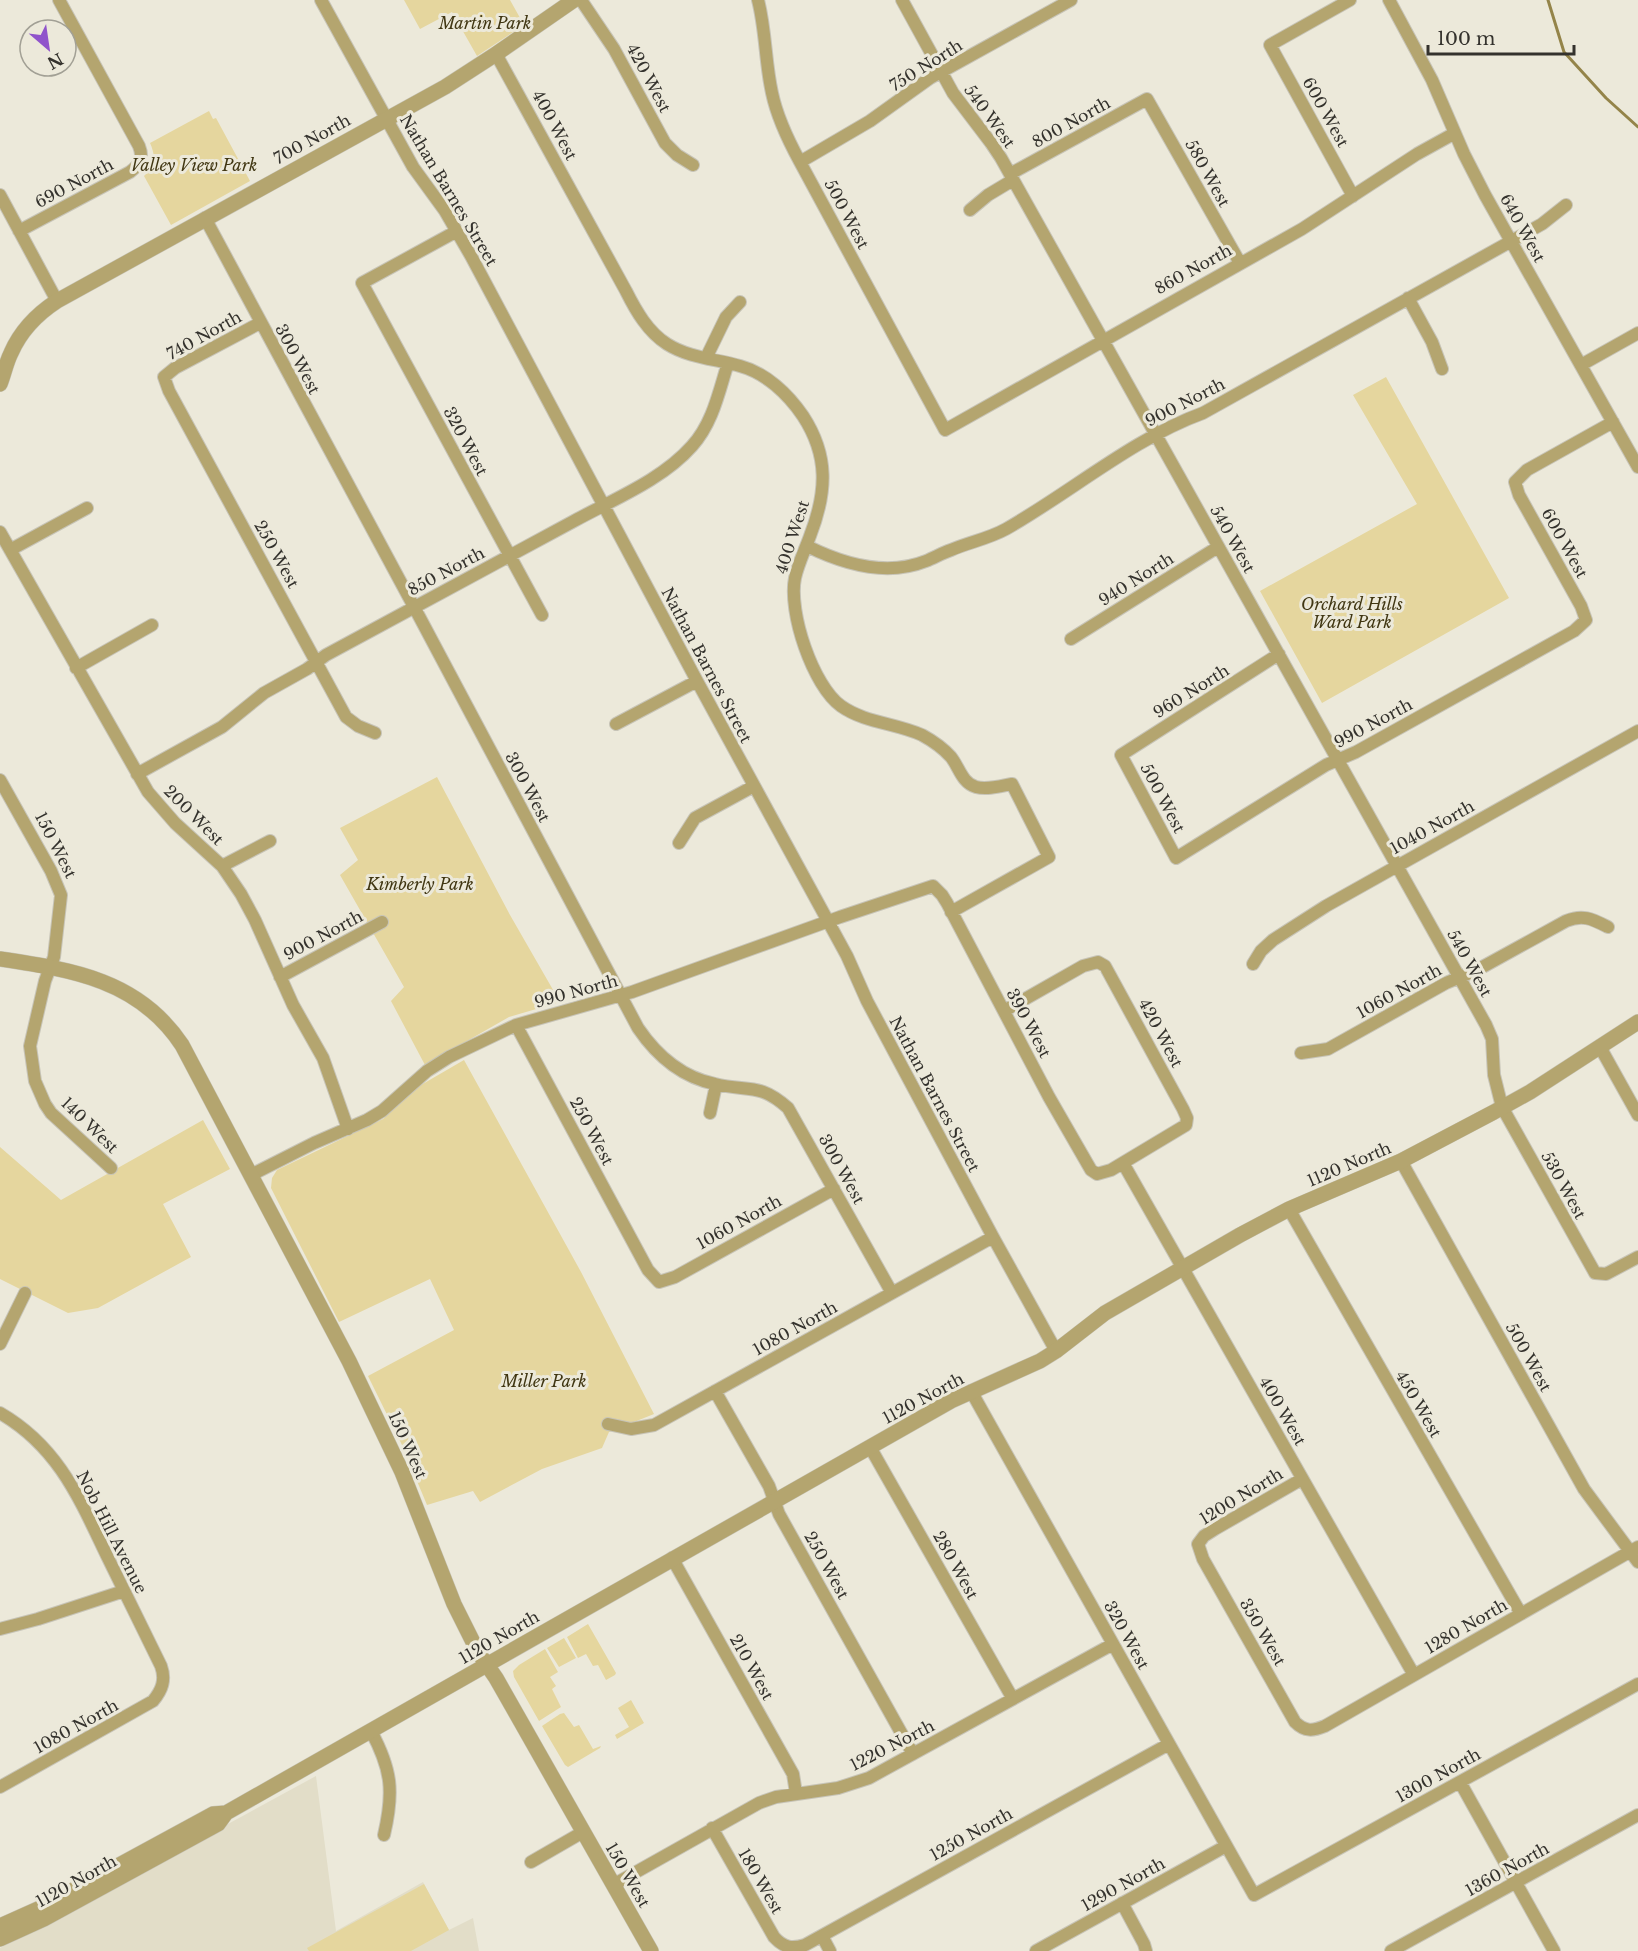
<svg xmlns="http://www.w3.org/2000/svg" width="1638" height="1951" font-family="'Libre Baskerville',serif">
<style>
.built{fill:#e2ddc8}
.green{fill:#e5d69e}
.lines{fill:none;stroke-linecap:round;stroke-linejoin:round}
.stream{stroke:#948449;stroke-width:3}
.minor-casing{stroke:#c7c4b7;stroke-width:14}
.tertiary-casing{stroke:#c7c4b7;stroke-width:16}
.minor{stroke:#b4a56f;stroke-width:12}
.tertiary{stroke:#b4a56f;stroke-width:15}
.labels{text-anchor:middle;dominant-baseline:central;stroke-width:6;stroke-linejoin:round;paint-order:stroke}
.park-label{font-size:16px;font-style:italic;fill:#403612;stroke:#ece9da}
.street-label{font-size:16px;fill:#34322d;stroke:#ece9da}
</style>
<rect width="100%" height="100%" fill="#ece9da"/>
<path class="built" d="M316,1776L336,1931L423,1882L449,1930L473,1918L479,1951H0V1948Z"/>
<path class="green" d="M404,0H510L524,25L477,56L452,12L420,29Z
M209,111L213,119L216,118L250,181L171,225L144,176C155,166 156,156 150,143Z
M1386,377L1509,598L1322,703L1260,591L1417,504L1353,395Z
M437,777L510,915L560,1002L509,1017L425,1065L391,1001L404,987L340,875L358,860L340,828Z
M464,1060L581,1272L654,1414L609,1432L602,1448L542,1469L480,1502L473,1491L427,1505L402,1445L368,1376L454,1330L430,1279L339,1322L271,1188L272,1178L277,1170L383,1119L421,1085Z
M203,1120L230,1169L163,1204L191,1257L98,1308L68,1313L0,1279V1147L61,1200Z
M588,1624L616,1673L615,1675L606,1680L598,1665L593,1666L586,1654L578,1658L567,1637Z
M564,1638L576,1658L559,1667L547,1648Z
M545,1649L558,1672L550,1677L556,1686L552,1689L561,1707L539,1721L514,1677L513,1671L519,1665Z
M631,1700L644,1723L617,1739L615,1735L629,1727L618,1708Z
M564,1713L574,1727L579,1725L593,1749L601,1746L600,1748L568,1767L565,1765L542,1726L560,1714Z
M424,1884L449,1930L411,1951H309L307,1948Z"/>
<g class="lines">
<path class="stream" d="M1548,0L1564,52L1606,98L1638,127"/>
<defs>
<path id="minor" d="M321,0L413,167L445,211L471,256L697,681L847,956L867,1001L993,1237L1056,1351
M581,0L614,49L665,143L677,155L693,165
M758,0C766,31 765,62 772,93C777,117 788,140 800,162L945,430L1302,229L1417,154L1455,133
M902,0L953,93L991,143L1001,158L1486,1025L1492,1039L1494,1075L1502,1107L1595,1273L1606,1274L1638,1257
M1350,0L1270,45L1353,196
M1389,0L1432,80L1464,154L1485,195L1638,467
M496,54L626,291C636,311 648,332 667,344C689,358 716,359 740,366C766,373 788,394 803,416C829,456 827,492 810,536C805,550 798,564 795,578C788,612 813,686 841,706C865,723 896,723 922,735C933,741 943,748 951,757C959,767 962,783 976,787C987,790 1001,786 1012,784L1049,857L951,912
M800,162L870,121L930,78L1071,0
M1010,174L1147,99L1240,263
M0,195L57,301
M970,210L988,195L1013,180
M205,218L420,618L638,1028C657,1056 681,1077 715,1084C748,1092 759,1082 788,1108L892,1293
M19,231L130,172C140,164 144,159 139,146L59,0
M457,231L362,283L542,615
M1408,298L1432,342L1442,369
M260,323L175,368L164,377L169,391L346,717L358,726L375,733
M706,358L726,317L740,302
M1581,365L1638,333
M0,532L148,792L175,823L222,866L241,894L255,920L293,1005L323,1058L348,1129
M807,546C843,564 886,577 926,561C934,558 942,553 951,550C969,542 988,539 1006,529C1071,492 1134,438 1203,413L1542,224L1566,205
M10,550L87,508
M1071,639L1218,547
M1279,654L1121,755L1176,858L1326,765L1356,752L1574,631L1586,620L1581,606L1519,495L1515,482L1527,470L1613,422
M76,668L152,625
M616,724L697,681
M137,774L222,727L264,693L307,669L326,655C408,610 491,566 574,521C614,499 662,480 692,446C713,423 719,391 728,363
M0,780L51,871L61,895L54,957L45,981L30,1046L35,1081L45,1104L51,1113L111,1168
M679,843L695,818L754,786
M222,866L270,841
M1253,964L1261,951L1273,940L1326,906L1638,731
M280,977L382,922
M516,1025L648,1270L659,1282L675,1277L834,1189
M1600,1047L1638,1115
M1301,1053L1328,1049L1446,983L1477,970L1566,921C1583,914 1592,919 1608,927
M710,1113L716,1085
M1401,1161L1584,1489L1638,1562
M1123,1163L1414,1675
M251,1175L314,1143L367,1120L382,1111L427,1071L449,1057L516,1025L632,992L840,917L933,886L942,895L947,903L1049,1097L1091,1170L1097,1174L1111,1170L1186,1125L1187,1118L1183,1109L1105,966L1098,962L1083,966L1004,1011
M1289,1209L1521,1614
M0,1344L25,1293
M715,1391L769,1486L779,1514L913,1754
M971,1391L1254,1895L1638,1684
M0,1413C59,1447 80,1500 108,1558C126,1594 143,1630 161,1666C166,1680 162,1690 153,1701L0,1787
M608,1424L631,1429L654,1425L993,1237
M870,1447L1013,1699
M1302,1479L1215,1529L1204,1536L1198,1544L1203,1559L1295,1722C1305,1732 1313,1731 1325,1726L1638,1547
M672,1558L793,1774L796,1793
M0,1629L38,1619L124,1591
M371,1731C392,1770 394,1792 384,1835
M1460,1782L1554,1951
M712,1828L774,1937C784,1948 792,1949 805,1945L1169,1744
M531,1862L583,1832
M613,1885L759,1803L776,1797L838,1788L869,1778L1113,1644
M1122,1903L1144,1944L1146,1951
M822,1936L830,1951
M1036,1951L1226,1846
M1391,1951L1638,1815"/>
<path id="tertiary" d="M0,384C4,374 6,363 11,353C21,330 37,314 57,301L445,87L496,54L574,0
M0,959C73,970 139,980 182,1045L349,1361L402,1472L454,1604L478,1652L496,1678L651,1951
M0,1926L40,1908L213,1814L226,1813L951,1401L1040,1361L1056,1351L1105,1313L1240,1235L1289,1209L1401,1161L1494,1112L1530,1092L1638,1022
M0,1939L44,1919L218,1824L226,1813"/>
</defs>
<use href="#minor" class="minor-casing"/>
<use href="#tertiary" class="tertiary-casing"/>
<use href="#minor" class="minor"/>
<use href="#tertiary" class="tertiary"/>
</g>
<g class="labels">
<g class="park-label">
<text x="485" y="23">Martin Park</text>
<text x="194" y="165">Valley View Park</text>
<text x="1352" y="604">Orchard Hills<tspan x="1352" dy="18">Ward Park</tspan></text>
<text x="420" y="884">Kimberly Park</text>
<text x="544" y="1381">Miller Park</text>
</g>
<g class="street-label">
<text transform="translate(926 65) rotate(-32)">750 North</text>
<text transform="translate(649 78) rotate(62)">420 West</text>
<text transform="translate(1326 112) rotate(61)">600 West</text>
<text transform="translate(990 116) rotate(54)">540 West</text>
<text transform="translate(1071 122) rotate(-29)">800 North</text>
<text transform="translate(555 125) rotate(62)">400 West</text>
<text transform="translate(312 139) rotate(-29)">700 North</text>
<text transform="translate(1208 173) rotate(61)">580 West</text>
<text transform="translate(74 183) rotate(-28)">690 North</text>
<text transform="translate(449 190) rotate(59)">Nathan Barnes Street</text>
<text transform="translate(847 214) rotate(62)">500 West</text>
<text transform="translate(1523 228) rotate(61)">640 West</text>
<text transform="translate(1193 269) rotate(-29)">860 North</text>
<text transform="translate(204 335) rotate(-29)">740 North</text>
<text transform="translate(298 359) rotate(62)">300 West</text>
<text transform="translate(1185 402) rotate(-27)">900 North</text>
<text transform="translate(466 441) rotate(62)">320 West</text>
<text transform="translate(792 537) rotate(-72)">400 West</text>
<text transform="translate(1233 539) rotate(61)">540 West</text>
<text transform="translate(1565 543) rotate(61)">600 West</text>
<text transform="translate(277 554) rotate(61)">250 West</text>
<text transform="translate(446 571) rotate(-28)">850 North</text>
<text transform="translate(1136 579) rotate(-32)">940 North</text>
<text transform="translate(707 665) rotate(62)">Nathan Barnes Street</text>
<text transform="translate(1191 691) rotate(-32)">960 North</text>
<text transform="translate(1373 723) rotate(-28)">990 North</text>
<text transform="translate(528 787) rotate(62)">300 West</text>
<text transform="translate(1163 798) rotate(62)">500 West</text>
<text transform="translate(194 815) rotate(45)">200 West</text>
<text transform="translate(1432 827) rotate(-29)">1040 North</text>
<text transform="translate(56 845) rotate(63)">150 West</text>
<text transform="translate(323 935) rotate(-28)">900 North</text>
<text transform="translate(1470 963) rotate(61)">540 West</text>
<text transform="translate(576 991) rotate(-15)">990 North</text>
<text transform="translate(1399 991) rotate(-29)">1060 North</text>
<text transform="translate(1029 1023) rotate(62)">390 West</text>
<text transform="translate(1161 1033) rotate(62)">420 West</text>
<text transform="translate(935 1094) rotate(62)">Nathan Barnes Street</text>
<text transform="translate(90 1125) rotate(44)">140 West</text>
<text transform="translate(592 1131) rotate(62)">250 West</text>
<text transform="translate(1349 1164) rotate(-23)">1120 North</text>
<text transform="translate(842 1169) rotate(61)">300 West</text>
<text transform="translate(1564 1185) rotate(61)">530 West</text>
<text transform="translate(739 1222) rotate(-29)">1060 North</text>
<text transform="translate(795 1328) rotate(-29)">1080 North</text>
<text transform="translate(1529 1357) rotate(61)">500 West</text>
<text transform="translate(923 1398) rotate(-28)">1120 North</text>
<text transform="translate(1419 1404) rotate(60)">450 West</text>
<text transform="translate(1283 1411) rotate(60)">400 West</text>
<text transform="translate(408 1445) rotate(66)">150 West</text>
<text transform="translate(1241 1496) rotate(-31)">1200 North</text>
<text transform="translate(112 1532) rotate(63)">Nob Hill Avenue</text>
<text transform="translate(827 1565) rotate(61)">250 West</text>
<text transform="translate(956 1565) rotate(61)">280 West</text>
<text transform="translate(1466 1626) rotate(-30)">1280 North</text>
<text transform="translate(1263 1632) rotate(60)">350 West</text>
<text transform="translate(1127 1635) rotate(61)">320 West</text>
<text transform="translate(499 1637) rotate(-30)">1120 North</text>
<text transform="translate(752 1667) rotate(61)">210 West</text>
<text transform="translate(76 1726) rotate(-29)">1080 North</text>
<text transform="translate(892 1745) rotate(-27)">1220 North</text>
<text transform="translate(1438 1775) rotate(-29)">1300 North</text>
<text transform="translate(971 1834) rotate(-29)">1250 North</text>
<text transform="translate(1507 1869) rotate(-29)">1360 North</text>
<text transform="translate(628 1875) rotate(60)">150 West</text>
<text transform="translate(76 1881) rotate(-29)">1120 North</text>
<text transform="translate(761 1881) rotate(60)">180 West</text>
<text transform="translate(1123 1884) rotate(-29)">1290 North</text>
</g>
</g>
<g transform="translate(48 48) rotate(151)"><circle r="28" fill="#ece9da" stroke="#a2a095" stroke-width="1.5"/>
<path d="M0-4.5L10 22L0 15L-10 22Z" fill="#9054cb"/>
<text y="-9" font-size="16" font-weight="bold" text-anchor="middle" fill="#34322d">N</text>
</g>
<path d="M1428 45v9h146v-9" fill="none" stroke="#34322d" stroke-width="3"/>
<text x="1437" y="45" font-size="18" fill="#34322d" stroke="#ece9da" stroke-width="4.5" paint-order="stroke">100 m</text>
</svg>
